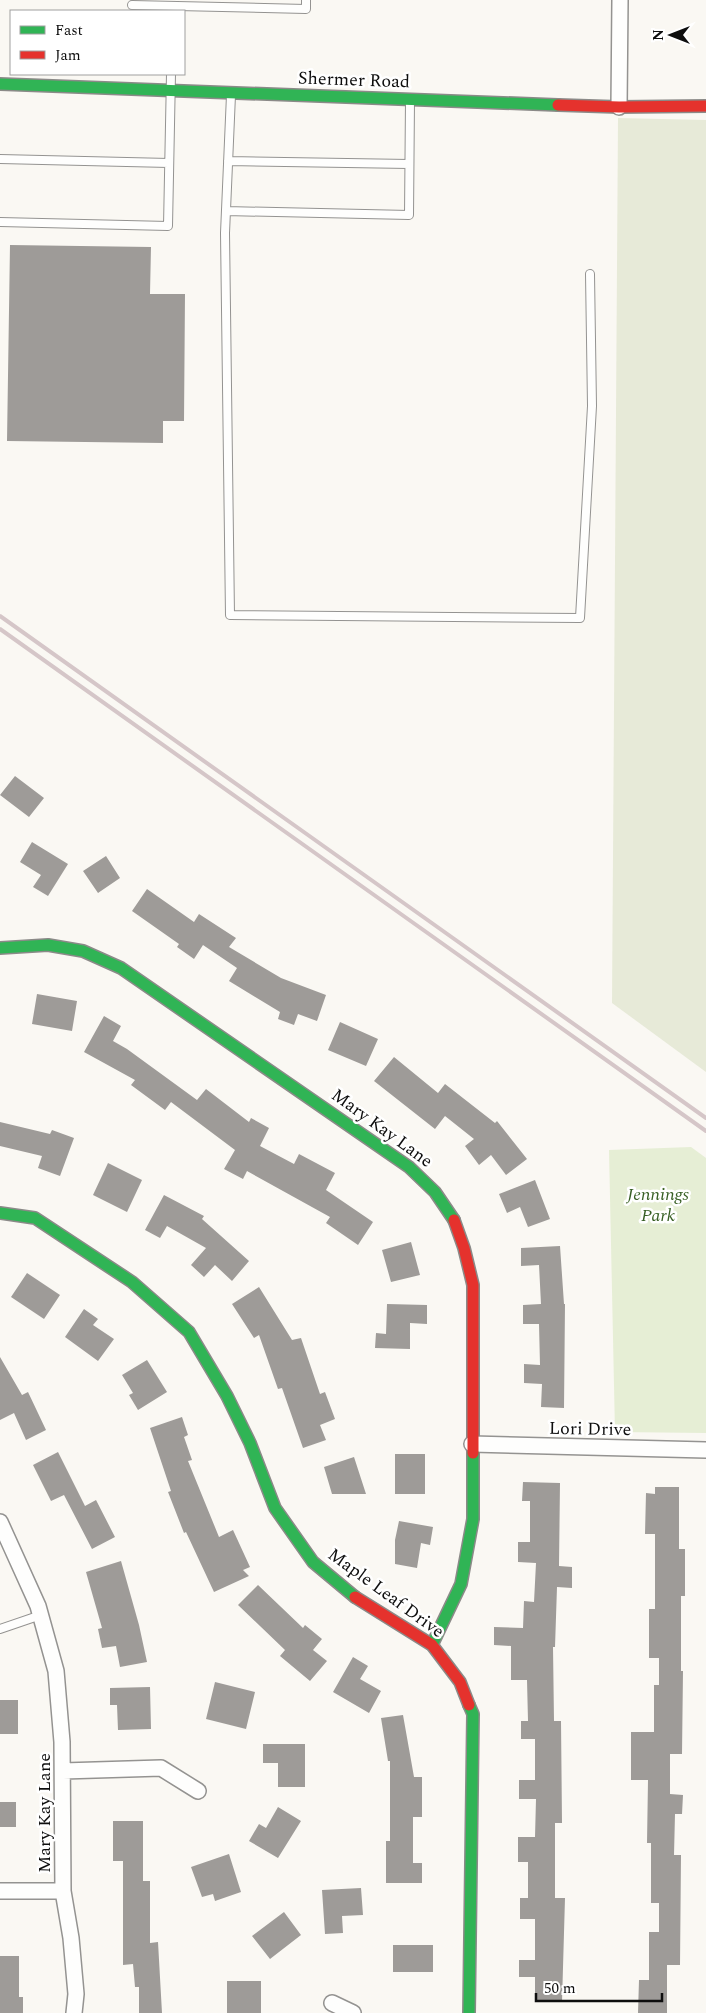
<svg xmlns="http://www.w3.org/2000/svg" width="706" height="2013" font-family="Spectral,serif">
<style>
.green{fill:#e6eed5}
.cemetery{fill:#e7ead8}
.building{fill:#9e9b98}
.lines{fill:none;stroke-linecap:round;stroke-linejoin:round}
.lane-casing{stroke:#949391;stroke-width:10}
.street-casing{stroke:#949391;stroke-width:18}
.fast-casing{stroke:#8b8a88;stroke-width:14}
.jam-casing{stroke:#8b8a88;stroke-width:14}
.lane{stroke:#fefefd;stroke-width:8}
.street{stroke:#fefefd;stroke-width:15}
.fast{stroke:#30b455;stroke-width:11}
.jam{stroke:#e5322d;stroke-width:11}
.rail{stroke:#d5c6c8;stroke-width:4}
.labels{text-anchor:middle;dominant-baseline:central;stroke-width:5;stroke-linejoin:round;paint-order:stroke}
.street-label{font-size:18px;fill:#0e0e0e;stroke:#fff}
.park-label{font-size:18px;font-style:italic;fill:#375f24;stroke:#fff}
</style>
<rect width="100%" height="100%" fill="#faf8f3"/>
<path class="green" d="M691,1147L706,1158V1433L615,1432L609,1150Z"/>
<path class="cemetery" d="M618,118L706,120V1072L612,1003Z"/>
<path class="building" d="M10,245L151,247L150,294H185L184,421H163V443L7,441Z
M15,776L44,798L29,817L0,795Z
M32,842L68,864L48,896L33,887L41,875L20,862Z
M106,856L120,878L98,893L83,871Z
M147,889L194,922L199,914L236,938L229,947L281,978L326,995L317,1021L298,1014L294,1025L278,1019L280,1012L229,981L237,968L203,945L194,959L177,947L179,944L132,911Z
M37,994L77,1001L72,1031L32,1024Z
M104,1016L121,1026L113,1041L127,1049L197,1100L206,1089L249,1122L251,1118L269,1128L260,1146L294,1164L299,1154L335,1173L326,1190L373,1222L358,1245L326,1223L330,1217L247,1171L243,1179L224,1169L235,1150L171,1102L165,1110L131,1085L135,1080L84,1052Z
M340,1022L378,1039L366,1066L328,1050Z
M394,1057L438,1093L445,1084L495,1123L497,1121L527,1159L506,1175L491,1155L479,1165L465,1146L474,1139L445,1116L435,1129L374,1081Z
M0,1122L50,1134L52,1130L74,1138L60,1176L38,1168L42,1156L0,1146Z
M108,1163L142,1180L127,1212L93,1195Z
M535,1180L550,1219L528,1227L520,1207L507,1213L499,1194Z
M164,1195L204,1216L202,1219L249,1261L232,1281L215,1265L204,1277L191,1265L206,1248L167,1226L160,1238L145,1230Z
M411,1242L420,1275L391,1282L382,1250Z
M560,1246L564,1304H565L564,1408L541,1407L542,1384L524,1383V1364L540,1365L539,1324H523V1305L541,1304L539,1265L521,1266V1248Z
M27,1273L60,1295L44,1319L11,1297Z
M259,1287L292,1340L301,1338L320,1394L325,1392L335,1419L320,1425L326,1440L303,1448L282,1388L278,1389L259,1335L254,1338L232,1304Z
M387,1304L427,1305V1324L410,1323V1349L375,1348L376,1333L386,1334Z
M84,1309L98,1319L93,1325L114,1339L98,1361L65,1337Z
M0,1357L22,1395L28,1392L46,1430L26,1440L14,1413L0,1420Z
M147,1360L167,1392L138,1410L129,1395L133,1393L122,1375Z
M182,1417L188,1435L184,1437L192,1460L188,1461L219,1537L233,1530L250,1567L243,1570L249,1576L214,1592L186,1532L184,1533L168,1492L171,1491L150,1428Z
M58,1452L85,1506L96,1500L115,1537L92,1549L64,1495L51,1501L33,1465Z
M395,1454H425V1494H395Z
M354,1457L366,1494H332L324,1467Z
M523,1482L560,1483L559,1566L572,1567V1588L557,1587L555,1647H553L554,1721H561L562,1823H555V1898H565L562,2002H535V1977H519V1960H535V1919H520V1898H528V1862H518V1837H535L536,1799H519V1780H535V1739H521V1721H528L527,1680H511V1646L494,1645V1627L523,1628L524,1601L534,1602L536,1563L518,1562V1542H530V1501H522Z
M655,1487H679V1549H685V1596H681V1671H683L682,1754H670V1794L683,1795L682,1814H675L674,1855H681L680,1965H667V2013H638L639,1980H649V1932H659V1903H651V1843H647L648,1780H631V1732H654V1685H659V1658H649V1609H655V1534H645L646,1493L655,1494Z
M399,1521L433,1527L430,1545L421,1543L417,1568L395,1564V1540Z
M121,1561L139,1625L147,1662L120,1667L116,1646L102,1648L98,1629L102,1628L86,1572Z
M258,1585L303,1628L305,1625L322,1639L313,1650L327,1661L310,1681L280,1656L285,1650L238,1605Z
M353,1657L368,1666L360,1679L381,1691L369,1713L333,1692Z
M215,1682L255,1692L246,1729L206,1719Z
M150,1687L151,1729L118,1730L117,1705H110V1688Z
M0,1700H18V1734H0Z
M403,1715L414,1777H422V1817H413V1863H422V1883H386V1841H390V1761H388L381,1718Z
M263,1744H305V1787H278V1763H263Z
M0,1802H16V1827H0Z
M278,1807L301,1821L278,1858L249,1841L259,1824L266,1828Z
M113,1821H143V1881H150V1943L158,1942L162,2013H139V1987H135L133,1964L123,1965V1861H113Z
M229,1854L241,1892L215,1901L213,1894L202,1897L191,1867Z
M361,1888L363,1915L342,1916L343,1933L325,1934L322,1890Z
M284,1912L301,1935L270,1959L252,1936Z
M393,1945H433V1972H393Z
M0,1956H19V1997H23V2013H0Z
M227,1981H261V2013H227Z"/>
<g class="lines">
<defs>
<path id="lane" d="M132,5L306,9V0
M231,95L225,233L230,615L580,618L592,406L590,274
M0,159L169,163
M228,161L409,164
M226,211L409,215L410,101
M0,222L168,226L171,74
M0,1629L41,1615"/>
<path id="street" d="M619,107L620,0
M472,1444L706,1450
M0,1522L38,1606L56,1671L62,1742L63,1891L71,1938L76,1994L74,2013
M63,1771L161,1768L198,1791
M0,1891H63
M332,2003L353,2013"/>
<path id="fast" d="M0,84L558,105
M0,948L48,945L83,951L121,968L409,1167L435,1192L454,1220
M0,1213L35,1218L132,1282L189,1332L227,1396L250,1443L275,1508L313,1562L355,1597
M432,1645L461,1584L473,1519V1453
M469,2013L473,1714L469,1705"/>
<path id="jam" d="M558,105L619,107L706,106
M454,1220L464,1248L473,1285V1453
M355,1597L432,1645L460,1682L469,1705"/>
</defs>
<use href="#lane" class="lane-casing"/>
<use href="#street" class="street-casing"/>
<use href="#fast" class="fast-casing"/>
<use href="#jam" class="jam-casing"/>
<use href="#lane" class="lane"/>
<use href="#street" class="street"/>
<use href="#fast" class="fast"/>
<use href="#jam" class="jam"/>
<path class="rail" d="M0,616L706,1118
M0,629L706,1131"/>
</g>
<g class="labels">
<g class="street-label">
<text transform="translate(354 80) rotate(2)">Shermer Road</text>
<text transform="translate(382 1128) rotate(36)">Mary Kay Lane</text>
<text transform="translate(590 1429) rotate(1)">Lori Drive</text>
<text transform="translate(386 1593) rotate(36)">Maple Leaf Drive</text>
<text transform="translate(44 1813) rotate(-90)">Mary Kay Lane</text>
</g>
<g class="park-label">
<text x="658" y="1194">Jennings<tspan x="658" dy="21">Park</tspan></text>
</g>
</g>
<rect x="10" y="10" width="175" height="65" fill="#ffffff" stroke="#9f9f9f"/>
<rect x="20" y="26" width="25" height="8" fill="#30b455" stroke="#9f9f9f"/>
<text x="55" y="35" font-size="15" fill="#0e0e0e">Fast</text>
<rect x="20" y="51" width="25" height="8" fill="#e5322d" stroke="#9f9f9f"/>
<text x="55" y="60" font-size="15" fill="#0e0e0e">Jam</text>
<g transform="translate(671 35) rotate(270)" stroke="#ffffff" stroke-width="4" paint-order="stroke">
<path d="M0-4L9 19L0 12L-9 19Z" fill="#0e0e0e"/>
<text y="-8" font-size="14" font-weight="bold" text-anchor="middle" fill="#0e0e0e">N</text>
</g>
<path d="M536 1993v8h126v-8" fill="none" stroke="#0e0e0e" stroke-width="2.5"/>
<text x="544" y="1993" font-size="15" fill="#0e0e0e" stroke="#ffffff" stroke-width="4" paint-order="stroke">50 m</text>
</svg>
